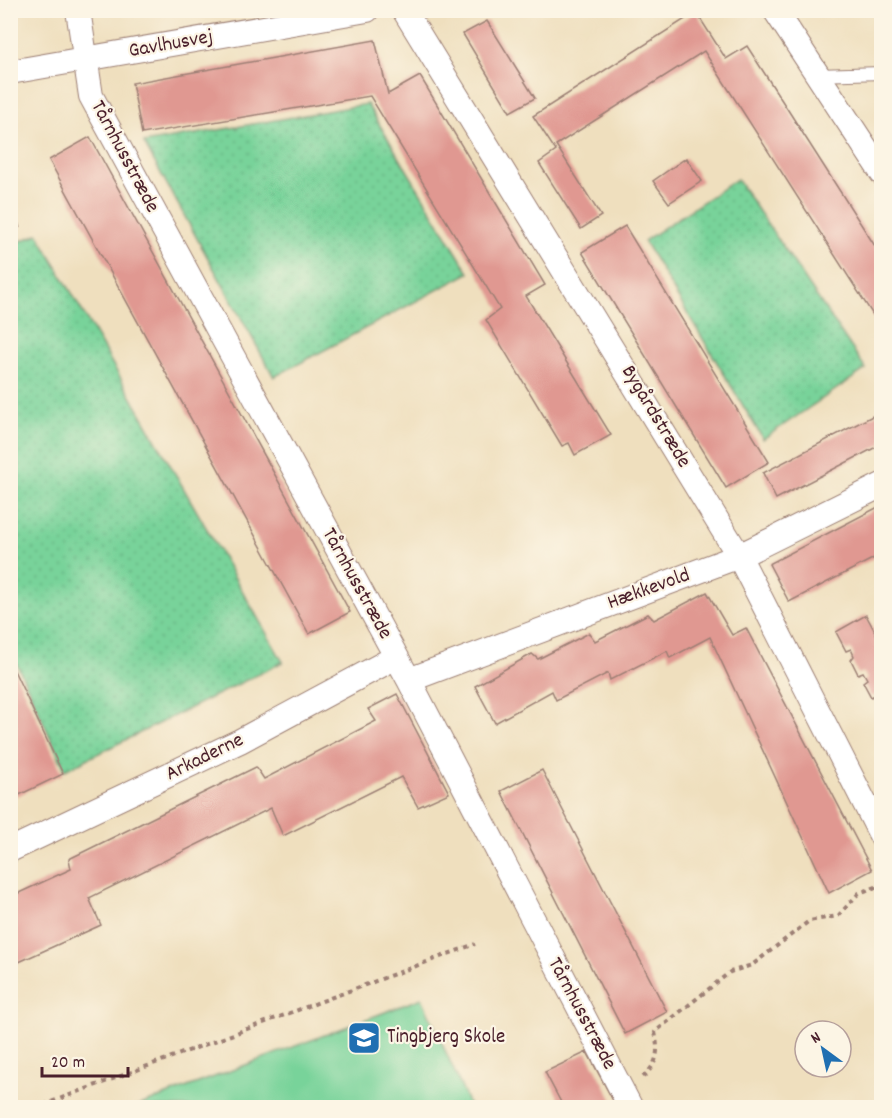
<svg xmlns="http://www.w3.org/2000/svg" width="892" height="1118" font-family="Dekko,sans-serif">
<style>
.grass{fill:#78d39a;stroke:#617962;stroke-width:1.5}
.park{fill:url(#park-dots);stroke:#617962;stroke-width:1.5}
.building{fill:#e09891}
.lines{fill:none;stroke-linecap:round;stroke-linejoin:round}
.service-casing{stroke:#9c7f74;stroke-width:14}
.minor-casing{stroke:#9c7f74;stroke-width:26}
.path{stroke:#9c7f74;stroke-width:4;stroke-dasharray:4.5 4.5;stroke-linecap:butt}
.service{stroke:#fff;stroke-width:12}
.minor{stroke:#fff;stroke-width:24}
.labels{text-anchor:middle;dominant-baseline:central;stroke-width:4.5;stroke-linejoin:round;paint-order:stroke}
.street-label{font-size:21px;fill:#4a1f2b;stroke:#fcf5e5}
.poi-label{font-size:21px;fill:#4a1f2b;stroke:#fcf5e5;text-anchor:start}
</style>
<defs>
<pattern id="park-dots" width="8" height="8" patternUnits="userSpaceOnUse" patternTransform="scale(1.5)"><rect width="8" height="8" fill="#78d39a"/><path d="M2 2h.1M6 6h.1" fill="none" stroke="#69b585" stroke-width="1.8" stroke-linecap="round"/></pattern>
</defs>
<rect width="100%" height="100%" fill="#fcf5e5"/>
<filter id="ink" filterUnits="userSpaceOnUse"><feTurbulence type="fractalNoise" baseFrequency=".0167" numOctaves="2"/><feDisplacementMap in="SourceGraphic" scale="12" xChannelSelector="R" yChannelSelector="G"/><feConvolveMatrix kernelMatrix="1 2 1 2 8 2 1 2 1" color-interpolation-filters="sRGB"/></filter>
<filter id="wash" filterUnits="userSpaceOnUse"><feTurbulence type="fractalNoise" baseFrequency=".008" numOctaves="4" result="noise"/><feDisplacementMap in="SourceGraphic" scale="24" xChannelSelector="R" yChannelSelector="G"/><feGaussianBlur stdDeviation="1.35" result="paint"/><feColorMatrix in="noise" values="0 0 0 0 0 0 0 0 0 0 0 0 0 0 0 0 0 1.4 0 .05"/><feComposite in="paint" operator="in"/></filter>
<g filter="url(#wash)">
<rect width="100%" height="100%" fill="#efdfbe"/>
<path class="grass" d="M422,998L470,1107H135Z"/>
<path class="park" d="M367,104L469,273L274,377L144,143Z
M737,179L866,369L763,439L644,241Z
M38,234L283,662L65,770L11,651V245Z"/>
<g id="blocks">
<path class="building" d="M696,12L726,59L747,46L882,257V329L704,51L556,145L601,216L581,229L539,163L556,151L533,116Z
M487,21L535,98L510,112L463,34Z
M375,40L388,94L420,76L545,285L526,296L611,435L575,455L569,443L562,446L486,320L500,309L370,96L142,134L132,83Z
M90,137L350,612L309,634L49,160Z
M686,158L702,181L669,203L653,181Z
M625,226L769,462L726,488L582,252Z
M882,411V444L776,499L763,473Z
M882,505V554L789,602L769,564Z
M707,592L732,635L746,628L872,870L829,893L710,637L670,658L667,651L610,680L608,673L556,700L552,691L495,723L475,686L532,654L538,659L589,633L595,641L648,614L654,620Z
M866,615L879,639L882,638V706L875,695L871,697L863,682L867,679L863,672L858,674L851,660L854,656L851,649L846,651L836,632Z
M10,662L63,774L17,796L10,782Z
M397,694L449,793L418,807L401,777L283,836L271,808L89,898L101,925L10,966V897L71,869L69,859L256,767L264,779L376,721L368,709Z
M542,770L667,1012L625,1034L501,791Z
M587,1052L617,1108H564L545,1072Z"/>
</g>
</g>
<g filter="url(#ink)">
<use href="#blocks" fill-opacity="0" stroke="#9c7f74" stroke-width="1.5"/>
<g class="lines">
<defs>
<path id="service" d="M817,75L882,73"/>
<path id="minor" d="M78,10L91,96L409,680L631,1108
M404,10L739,556L882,837
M775,10L882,173
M10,72L367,10
M409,680L739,556L882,485
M10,850L240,741L396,657"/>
</defs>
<use href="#service" class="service-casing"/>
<use href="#minor" class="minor-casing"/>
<path class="path" d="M10,198L19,230L10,234
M643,1077C658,1063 659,1053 655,1032L730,972L752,965L809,921L838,916L859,893L882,885
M35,1108L475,944"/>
<use href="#service" class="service"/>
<use href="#minor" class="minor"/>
</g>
</g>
<defs>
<symbol id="school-square" viewBox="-11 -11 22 22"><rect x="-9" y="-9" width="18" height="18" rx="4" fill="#1f6fb2" stroke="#fcf5e5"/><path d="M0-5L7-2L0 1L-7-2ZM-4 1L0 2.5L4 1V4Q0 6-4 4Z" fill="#fff"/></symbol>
</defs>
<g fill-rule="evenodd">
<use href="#school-square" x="345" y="1019" width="38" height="38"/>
</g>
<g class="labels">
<g class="street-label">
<text transform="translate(171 45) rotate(-10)">Gavlhusvej</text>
<text transform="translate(124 157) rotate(62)">Tårnhusstræde</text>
<text transform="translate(655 417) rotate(59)">Bygårdstræde</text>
<text transform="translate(356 584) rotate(61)">Tårnhusstræde</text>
<text transform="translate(649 590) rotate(-20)">Hækkevold</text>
<text transform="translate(205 758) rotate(-26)">Arkaderne</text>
<text transform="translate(581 1014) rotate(62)">Tårnhusstræde</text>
</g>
<g class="poi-label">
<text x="387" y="1038">Tingbjerg Skole</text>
</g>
</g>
<rect width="892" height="1118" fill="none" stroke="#fcf5e5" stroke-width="36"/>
<g transform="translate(823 1049) rotate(327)"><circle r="28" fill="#fcf5e5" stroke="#b59f9b" stroke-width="1.5"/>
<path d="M0-4.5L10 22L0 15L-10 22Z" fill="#1f6fb2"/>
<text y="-9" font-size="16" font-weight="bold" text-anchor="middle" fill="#4a1f2b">N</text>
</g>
<path d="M42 1067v9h86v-9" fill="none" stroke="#4a1f2b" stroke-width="3"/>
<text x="51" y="1067" font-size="18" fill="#4a1f2b" stroke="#fcf5e5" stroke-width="4.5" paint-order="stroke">20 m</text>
</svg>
